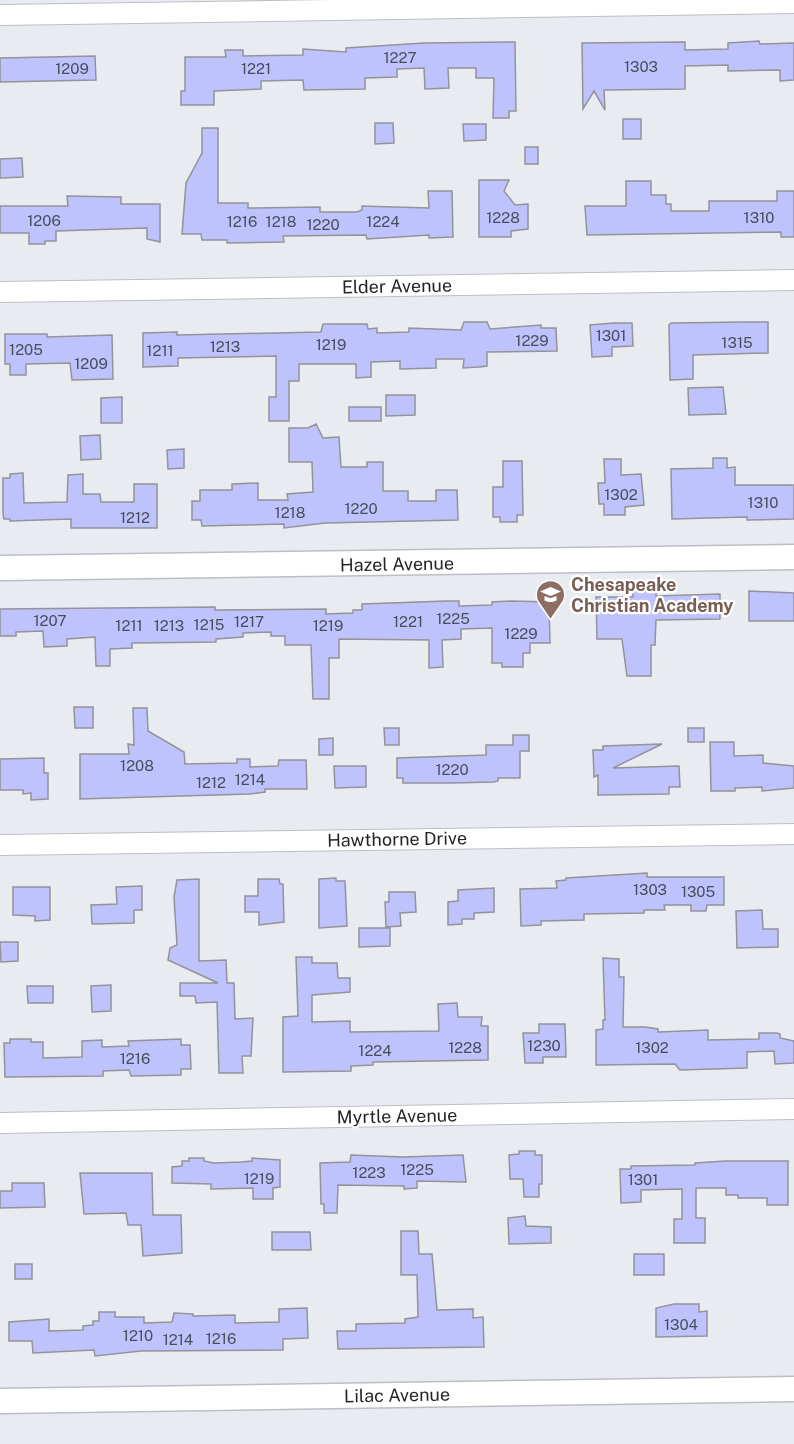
<svg xmlns="http://www.w3.org/2000/svg" width="794" height="1444" font-family="'Public Sans',sans-serif">
<style>
.building{fill:#bec3fd;stroke:#939399;stroke-width:1.5}
.lines{fill:none;stroke-linecap:round;stroke-linejoin:round}
.minor-casing{stroke:#bbbec3;stroke-width:22}
.tertiary-casing{stroke:#bbbec3;stroke-width:27}
.minor{stroke:#fff;stroke-width:20}
.tertiary{stroke:#fff;stroke-width:24}
.labels{text-anchor:middle;dominant-baseline:central;stroke-width:4.5;stroke-linejoin:round;paint-order:stroke}
.number-label{font-size:15px;fill:#4a4c5c}
.street-label{font-size:18px;fill:#232426;stroke:#fff}
.education-label{font-size:18px;font-weight:bold;fill:#785e54;stroke:#fff;text-anchor:start}
</style>
<rect width="100%" height="100%" fill="#e8ecf1"/>
<path class="building" d="M759,41L760,44L794,43V80L780,81V70L728,71V65L685,66V89L604,90L605,110L594,91L583,109L582,43L685,42V50L728,49V43Z
M515,42L516,111H509V118H493L494,78H476V68H448L449,88L425,89L424,68L397,69V77L365,78V89L304,90L303,80L261,81V89L214,91V105H181V91H185V57H226L225,50H243V56L303,55V49L346,52V48L424,43Z
M95,56L96,80L0,82V58Z
M623,119H641V139H623Z
M375,123H393L394,143L375,144Z
M463,124H486V140L464,141Z
M202,128H218V203H248V208L320,207V212H357L362,210V206L429,208L428,191H452L453,237L429,238V235L367,239L366,235L283,236L284,242L227,243V240H202L201,234H182L186,183L202,153Z
M525,147H538V164H525Z
M22,158L23,177L0,178V159Z
M479,180H509L504,191L515,205L528,204V229L511,231V237H479Z
M626,181H651V195H666V204H671V211H709V201H777V191H794V237H781V232L587,235L585,206H626Z
M67,196L121,197V204H160V242L147,239V228L56,231V241H45V244H29V233H0V206H68Z
M464,322H487L490,329L541,325V328H556L557,351L487,352V366L479,367L463,368L464,359H436V368L400,369V361L371,362V377L356,378V364H299V381H289V421H269V397H276V356L178,358V366L143,367V333L177,332V335L321,332L323,324H367L368,329L377,328V333L409,332V328L461,330Z
M744,322H768V353L693,355V379L670,380L669,325L671,323Z
M614,323H632L633,346L612,347V356L592,357L590,325Z
M5,334H47V337L112,335L113,379L72,380L70,363L26,364V375H10V364H5Z
M723,387L726,414L689,415L688,388Z
M386,395H415V415L386,416Z
M122,397V423H101V398Z
M349,407H381V421H349Z
M316,424L323,438L339,437L341,467H367V462H383V491H408V501H436V490H457L458,520L325,523L284,528V524L202,526L201,520H192V501H200V490H232V484L258,483V500H288L287,494L313,492L312,462H289V428H308Z
M100,435L101,459L81,460L80,436Z
M184,449V468L168,469L167,450Z
M713,458H727V468L735,467V485H794V519L747,520V517L672,519L671,469L713,468Z
M604,459H621V475L641,474L644,505L625,507V515H604V504H599L598,483H605Z
M503,461H522L523,515H517V522H500V517H493V487H503Z
M23,473L24,503L67,502L68,475L83,474V494H100L101,502H134V484H157V528H71V519L10,521V519H4L3,514V478H10V474Z
M633,591H656V596L720,594V619L656,620L655,645H651V676H627L622,639H597L596,597H633Z
M749,591L794,593V621H749Z
M446,601H459V606L492,605V602L512,601L549,602L550,643H530V653H523V667H502V663H492V628L461,629V639L442,640L443,667L429,668V640L339,639V658H329V699H313L311,645H285V636H271V632L243,633V637L216,639V642L132,643V648L110,649V666H96L95,637L67,639V646L44,647L43,631L16,632V636H0V609L215,607V610L326,609V614L353,613V610H362V604Z
M74,707H93V728H75Z
M133,708H147L148,731L184,752L185,764L237,763V759H250V767L278,766L279,760H306L307,789H265V792L250,794L80,799V754H129L128,744L134,745Z
M384,728H399V745H385Z
M688,728H704V742H688Z
M513,735H529V751H520V778H498V781L494,782L452,783H403V778H397V758L486,755V745H513Z
M333,738V755H319V739Z
M710,742H734V756L763,755V763L794,766V788L762,791V787L735,788V791H711Z
M662,744L613,768L679,766L680,787H669V794L598,795V775L594,777L593,750H603V746Z
M44,758V773H48V799L31,800V793L23,794V790H0V759Z
M334,766H366V787L335,788Z
M647,873V877H724V905H707L706,911H691V905H664L665,910H644V913L584,914V920L541,921V925L521,926L520,889L557,888L556,881L566,880V878Z
M336,878V881H345L347,926L319,928V879Z
M199,879V961L226,960L227,983H234L235,1019L253,1018L251,1056H242L243,1073H219L217,1002L196,1003L195,996H180V983H218L168,960L170,948L177,945L174,897L177,880Z
M258,879H279L280,884H283L284,922L259,925V912H245V896H258Z
M142,886V910H134V923L92,924L91,905L117,904L116,887Z
M13,887H50V920L35,921V916L13,915Z
M494,888V912L474,913V919H462V924L448,925V902L458,901V890Z
M389,892H415L416,912L400,913L401,926L386,927L385,902H389Z
M762,910L763,929H778V947L737,948L736,911Z
M359,928H390V946L359,947Z
M0,942H18V961L1,962Z
M296,957H312V963H337L338,978H350V992L312,995V1022L350,1021V1032L439,1031L438,1004L457,1003L458,1017H482L481,1026H488V1060L373,1062V1065L351,1066V1071L283,1072V1017L298,1016Z
M603,958L619,959V977H624L623,1027H645L658,1029V1032L708,1030V1040L759,1039V1033H777L780,1034V1038L794,1041V1063L775,1064L774,1051L747,1052V1068L680,1070L675,1064L596,1065V1030L603,1029V1020H605Z
M111,985V1011L92,1012L91,986Z
M27,986H53V1003H28Z
M539,1024H565L566,1057H543V1063H525L523,1033H539Z
M10,1039H31V1042H43V1058L82,1057V1041L102,1040V1047L129,1046L128,1041L181,1039V1045H190L191,1069H181V1075L131,1076L129,1070L103,1071V1076L5,1077L4,1043H10Z
M519,1151H535V1155H542V1184H539V1197H524L523,1179H510L509,1155L519,1154Z
M351,1155L403,1157L463,1155L466,1182L417,1181V1188L404,1189V1186L338,1185L337,1213H324V1204H321L320,1163L350,1162Z
M189,1158H204V1161L214,1163L241,1162L252,1161V1158L280,1160V1187L273,1188V1199H253V1188L211,1189V1184L172,1183V1167L182,1166V1161H189Z
M726,1161H788V1205H767V1198H738V1195H726V1188H696V1218H705V1243H674V1219H682V1189L641,1190V1202L621,1203L620,1169H631V1166L695,1165V1163Z
M80,1173H152L153,1215H181L182,1253L143,1256L141,1225H128L126,1213L84,1214Z
M12,1183H44L45,1207L0,1208V1191H12Z
M525,1216L526,1226L551,1227V1243L509,1244L508,1218Z
M401,1231H418L419,1254H432L437,1310L473,1309V1318L483,1317L484,1347L338,1349L337,1331H356V1324L405,1323V1319L418,1317L417,1275H401Z
M272,1232H310L311,1250H272Z
M634,1254H664V1275H634Z
M15,1264H32V1279H15Z
M674,1304H699V1312L707,1311V1336L656,1337V1308Z
M307,1308L308,1338L283,1339V1350L141,1351L95,1356L94,1350L33,1353L32,1341H9V1322L49,1319V1331L83,1330V1326L93,1325V1321H99V1312H115V1317H144V1323L172,1322L174,1313L193,1314V1316L235,1315V1323L279,1322V1309Z"/>
<g class="lines">
<defs>
<path id="minor" d="M0,15L794,3
M0,292L794,280
M0,845L794,834
M0,1123L794,1109"/>
<path id="tertiary" d="M0,568L794,557
M0,1401L794,1389"/>
</defs>
<use href="#minor" class="minor-casing"/>
<use href="#tertiary" class="tertiary-casing"/>
<use href="#minor" class="minor"/>
<use href="#tertiary" class="tertiary"/>
</g>
<defs>
<symbol id="school-pin" viewBox="-11 -11 22 30"><path d="M0 17L-7.5 6A9.5 9.5 0 1 1 7.5 6Z" fill="#8d6e63" stroke="#fff"/><path d="M0-5L7-2L0 1L-7-2ZM-4 1L0 2.5L4 1V4Q0 6-4 4Z" fill="#fff"/></symbol>
</defs>
<g fill-rule="evenodd">
<use href="#school-pin" x="534" y="578" width="33" height="45"/>
</g>
<g class="labels">
<g class="number-label">
<text x="400" y="57">1227</text>
<text x="641" y="66">1303</text>
<text x="72" y="68">1209</text>
<text x="256" y="68">1221</text>
<text x="503" y="217">1228</text>
<text x="759" y="217">1310</text>
<text x="44" y="220">1206</text>
<text x="242" y="221">1216</text>
<text x="281" y="221">1218</text>
<text x="383" y="221">1224</text>
<text x="323" y="224">1220</text>
<text x="611" y="335">1301</text>
<text x="532" y="340">1229</text>
<text x="737" y="342">1315</text>
<text x="331" y="344">1219</text>
<text x="225" y="346">1213</text>
<text x="26" y="349">1205</text>
<text x="160" y="350">1211</text>
<text x="91" y="363">1209</text>
<text x="621" y="494">1302</text>
<text x="763" y="502">1310</text>
<text x="361" y="508">1220</text>
<text x="290" y="512">1218</text>
<text x="135" y="517">1212</text>
<text x="453" y="618">1225</text>
<text x="50" y="620">1207</text>
<text x="249" y="621">1217</text>
<text x="408" y="621">1221</text>
<text x="209" y="624">1215</text>
<text x="129" y="625">1211</text>
<text x="169" y="625">1213</text>
<text x="328" y="625">1219</text>
<text x="521" y="633">1229</text>
<text x="137" y="765">1208</text>
<text x="452" y="769">1220</text>
<text x="250" y="779">1214</text>
<text x="211" y="782">1212</text>
<text x="650" y="889">1303</text>
<text x="698" y="891">1305</text>
<text x="544" y="1045">1230</text>
<text x="465" y="1047">1228</text>
<text x="652" y="1047">1302</text>
<text x="375" y="1050">1224</text>
<text x="135" y="1058">1216</text>
<text x="417" y="1169">1225</text>
<text x="369" y="1172">1223</text>
<text x="259" y="1178">1219</text>
<text x="643" y="1179">1301</text>
<text x="681" y="1324">1304</text>
<text x="138" y="1335">1210</text>
<text x="221" y="1338">1216</text>
<text x="178" y="1339">1214</text>
</g>
<g class="street-label">
<text transform="translate(397 286) rotate(-1)">Elder Avenue</text>
<text transform="translate(397 564) rotate(-1)">Hazel Avenue</text>
<text transform="translate(397 839) rotate(-1)">Hawthorne Drive</text>
<text transform="translate(397 1116) rotate(-1)">Myrtle Avenue</text>
<text transform="translate(397 1395) rotate(-1)">Lilac Avenue</text>
</g>
<g class="education-label">
<text x="571" y="584">Chesapeake<tspan x="571" dy="21">Christian Academy</tspan></text>
</g>
</g>
</svg>
